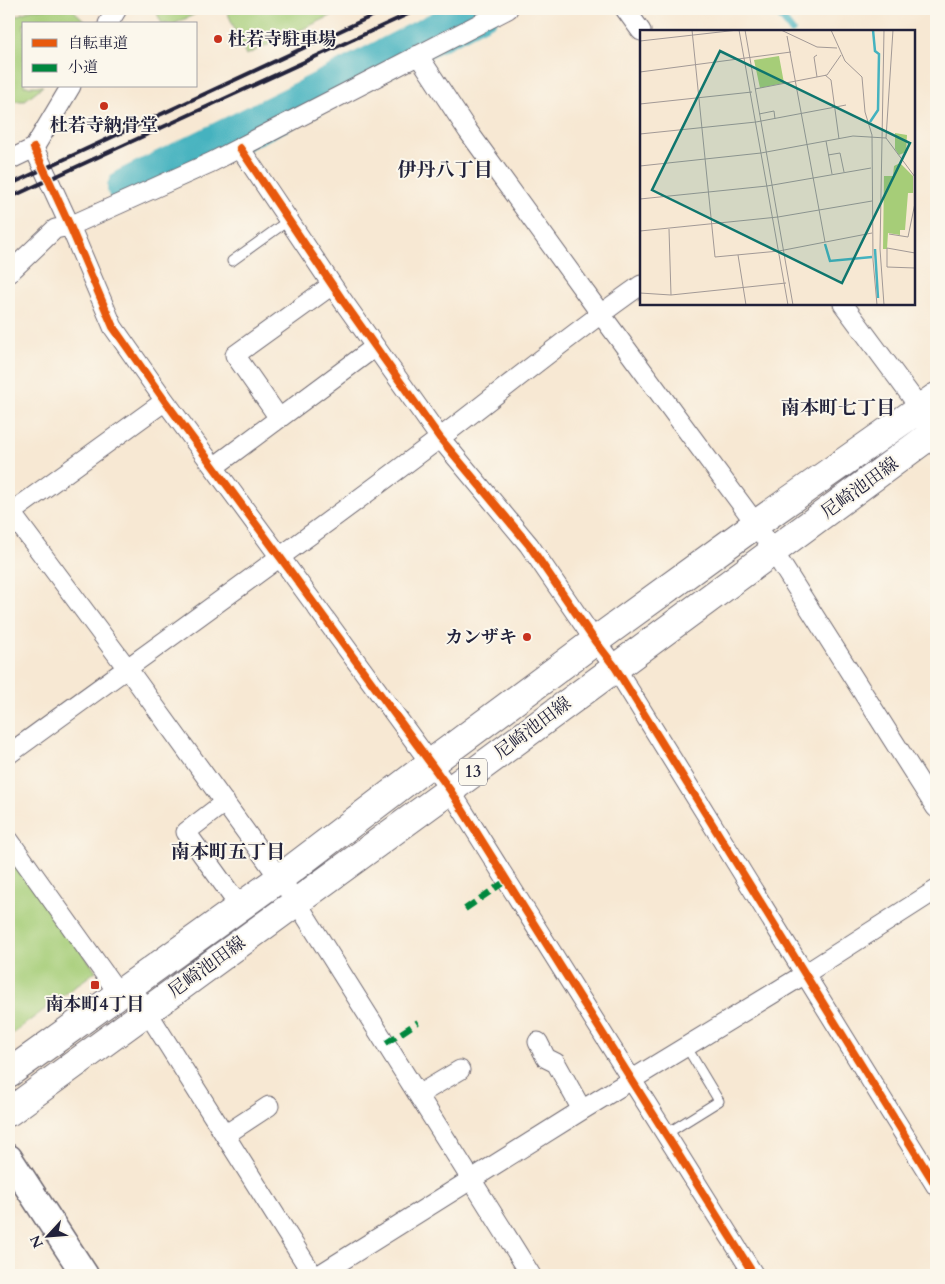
<svg xmlns="http://www.w3.org/2000/svg" width="945" height="1284" font-family="Cardo,'Noto Serif JP',serif">
<style>
.green{fill:#a6cd78;stroke:#64785a}
.lines{fill:none;stroke-linecap:round;stroke-linejoin:round}
.stream{stroke:#44b2bf;stroke-width:7}
.river{stroke:#44b2bf;stroke-width:40}
.lane-casing{stroke:#6d6770;stroke-width:11}
.street-casing{stroke:#6d6770;stroke-width:21}
.secondary-casing{stroke:#6d6770;stroke-width:29}
.primary-casing{stroke:#6d6770;stroke-width:30}
.lane{stroke:#fff;stroke-width:9}
.street{stroke:#fff;stroke-width:19}
.secondary{stroke:#fff;stroke-width:26}
.primary{stroke:#fff;stroke-width:28}
.rail{stroke:#22223b;stroke-width:4}
.quiet{stroke:#00873e;stroke-width:6;stroke-dasharray:12 6;stroke-linecap:butt}
.cycleway-casing{stroke:#fbf7ec;stroke-width:11}
.cycleway{stroke:#e8590c;stroke-width:8}
.poi-dot{fill:#c8321e;stroke:#fbf7ec;stroke-width:2}
.labels{text-anchor:middle;dominant-baseline:central;stroke-width:4;stroke-linejoin:round;paint-order:stroke}
.shield{fill:#fbf7ec;stroke:#636270;stroke-width:1}
.shield-label{font-size:16px;font-weight:bold;fill:#22223b}
.poi-label{font-size:18px;font-weight:bold;fill:#22223b;stroke:#fbf7ec}
.street-label{font-size:18px;fill:#22223b;stroke:#fbf7ec}
.neighbourhood-label{font-size:19px;font-weight:bold;fill:#22223b;stroke:#fbf7ec}
.inset-river{fill:none;stroke:#44b2bf;stroke-width:2.5}
.inset-road{fill:none;stroke:#a29996;stroke-width:1}
.view{fill:#0f766e;fill-opacity:0.15;stroke:#0f766e;stroke-width:2.5}
.inset-edge{fill:none;stroke:#22223b;stroke-width:2.5}
</style>
<rect width="100%" height="100%" fill="#fbf7ec"/>
<filter id="ink" filterUnits="userSpaceOnUse"><feTurbulence type="fractalNoise" baseFrequency=".02" numOctaves="2"/><feDisplacementMap in="SourceGraphic" scale="10" xChannelSelector="R" yChannelSelector="G"/><feConvolveMatrix kernelMatrix="1 2 1 2 8 2 1 2 1" color-interpolation-filters="sRGB"/></filter>
<filter id="wash" filterUnits="userSpaceOnUse"><feTurbulence type="fractalNoise" baseFrequency=".0096" numOctaves="4" result="noise"/><feDisplacementMap in="SourceGraphic" scale="20" xChannelSelector="R" yChannelSelector="G"/><feGaussianBlur stdDeviation="1.12" result="paint"/><feColorMatrix in="noise" values="0 0 0 0 0 0 0 0 0 0 0 0 0 0 0 0 0 1.4 0 .05"/><feComposite in="paint" operator="in"/></filter>
<g filter="url(#wash)">
<rect width="100%" height="100%" fill="#f7e8d3"/>
<path class="green" d="M33,9H72L88,24H24V86H43L24,101H9V19Z
M155,9H206L174,24H162Z
M226,9H346L246,55Z
M9,853L96,971L9,1036Z"/>
<g class="lines">
<path class="stream" d="M775,9L792,31"/>
<path class="river" d="M127,188L297,104L482,9"/>
</g>
</g>
<g filter="url(#ink)">
<g class="lines">
<defs>
<path id="lane" d="M232,261L289,220
M666,1134L719,1101L686,1046"/>
<path id="street" d="M625,9L641,31
M108,24L117,9
M418,55L468,131L600,313L756,524L936,808
M34,148L70,226L113,327L165,401L280,557L450,790L754,1275
M240,148L343,301L440,438L529,545L595,641L615,667L936,1186
M9,160L34,148L71,86
M9,273L55,229L70,226L212,162L508,9
M843,304L920,408L927,417
M279,418L235,355L332,285
M214,467L375,347
M9,510L127,668L296,901L471,1179L531,1275
M9,514L165,401
M9,754C153,649 298,546 440,438C507,387 572,333 641,285
M225,802L186,832L240,907
M9,840L119,994
M131,986L313,1275
M538,1042L546,1058L556,1063L582,1110
M418,1095L460,1070
M225,1135L269,1106
M319,1275L582,1110L805,974L936,890"/>
<path id="secondary" d="M9,1158L85,1275"/>
<path id="primary" d="M9,1073L280,878L431,763L595,641L756,524L936,397
M9,1112L450,790L936,431"/>
</defs>
<use href="#lane" class="lane-casing"/>
<use href="#street" class="street-casing"/>
<use href="#secondary" class="secondary-casing"/>
<use href="#primary" class="primary-casing"/>
<use href="#lane" class="lane"/>
<use href="#street" class="street"/>
<use href="#secondary" class="secondary"/>
<use href="#primary" class="primary"/>
<path class="rail" d="M9,185L387,9
M9,198L419,9"/>
<path class="quiet" d="M465,909L507,880
M386,1043L418,1022"/>
<defs>
<path id="cycleway" d="M34,148L70,226L113,327L165,401L280,557L450,790L754,1275
M240,148L343,301L440,438L529,545L595,641L615,667L936,1186"/>
</defs>
<use href="#cycleway" class="cycleway-casing"/>
<use href="#cycleway" class="cycleway"/>
</g>
</g>
<g class="poi-dot">
<circle cx="218" cy="39" r="5"/>
<circle cx="104" cy="106" r="5"/>
<circle cx="527" cy="637" r="5"/>
<rect x="90" y="980" width="10" height="10" rx="2.5"/>
</g>
<g class="labels">
<rect class="shield" x="459" y="758.5" width="28" height="27" rx="4"/>
<g class="shield-label">
<text x="473" y="772">13</text>
</g>
<g class="poi-label">
<text x="228" y="39" text-anchor="start">杜若寺駐車場</text>
<text x="104" y="125">杜若寺納骨堂</text>
<text x="517" y="637" text-anchor="end">カンザキ</text>
<text x="95" y="1004">南本町4丁目</text>
</g>
<g class="street-label">
<text transform="translate(860 488) rotate(-36)">尼崎池田線</text>
<text transform="translate(533 728) rotate(-37)">尼崎池田線</text>
<text transform="translate(207 967) rotate(-36)">尼崎池田線</text>
</g>
<g class="neighbourhood-label">
<text x="445" y="170">伊丹八丁目</text>
<text x="838" y="408">南本町七丁目</text>
<text x="228" y="852">南本町五丁目</text>
</g>
</g>
<g transform="translate(640 30)">
<rect width="275" height="275" fill="#f7e8d3"/>
<path d="M139,26L144,53L120,58L114,30ZM255,103L267,105L266,122L259,125L255,119ZM260,133L273,146V163H268L265,200H260V205L248,203L247,219H243L244,146H253L254,136Z" fill="#a6cd78"/>
<path class="inset-river" d="M230,92L238,80L239,24L235,21L233,0M185,214L190,231L232,227M235,219L238,268"/>
<path class="inset-road" d="M52,0L75,227L139,221L232,203M99,0L148,275M105,0L153,275M141,0L177,17L197,18M191,0L205,31L222,47L225,82L232,105L233,230L237,275M244,0L240,219L244,275M253,0L246,108L275,147M147,6L185,212M0,11L98,0M177,25L174,27L177,47M0,42L151,22M185,45L191,50L199,109M115,59L187,45L201,25M0,74L112,62M119,84L134,81L135,89M0,104L116,92L206,75M186,111L192,144M188,125L200,123L204,142M0,136L121,123L213,106L246,108M0,169L127,156L231,138M29,199L31,265M0,201L138,187L232,171M249,204L268,207L275,173M275,223L247,218V237L275,238M98,225L106,275M0,263L31,265L146,253"/>
<path class="view" d="M80,21L270,113L202,253L12,160Z"/>
<rect width="275" height="275" class="inset-edge"/>
</g>
<rect width="945" height="1284" fill="none" stroke="#fbf7ec" stroke-width="30"/>
<rect x="22" y="22" width="175" height="65" fill="#fbf7ec" stroke="#a4a2a5"/>
<rect x="32" y="39" width="25" height="8" fill="#e8590c" stroke="#a4a2a5"/>
<text x="68" y="48" font-size="15" fill="#22223b">自転車道</text>
<rect x="32" y="64" width="25" height="8" fill="#00873e" stroke="#a4a2a5"/>
<text x="68" y="72" font-size="15" fill="#22223b">小道</text>
<g transform="translate(48 1236) rotate(244)" stroke="#fbf7ec" stroke-width="4" paint-order="stroke">
<path d="M0-4L9 19L0 12L-9 19Z" fill="#22223b"/>
<text y="-8" font-size="14" font-weight="bold" text-anchor="middle" fill="#22223b">N</text>
</g>
</svg>
